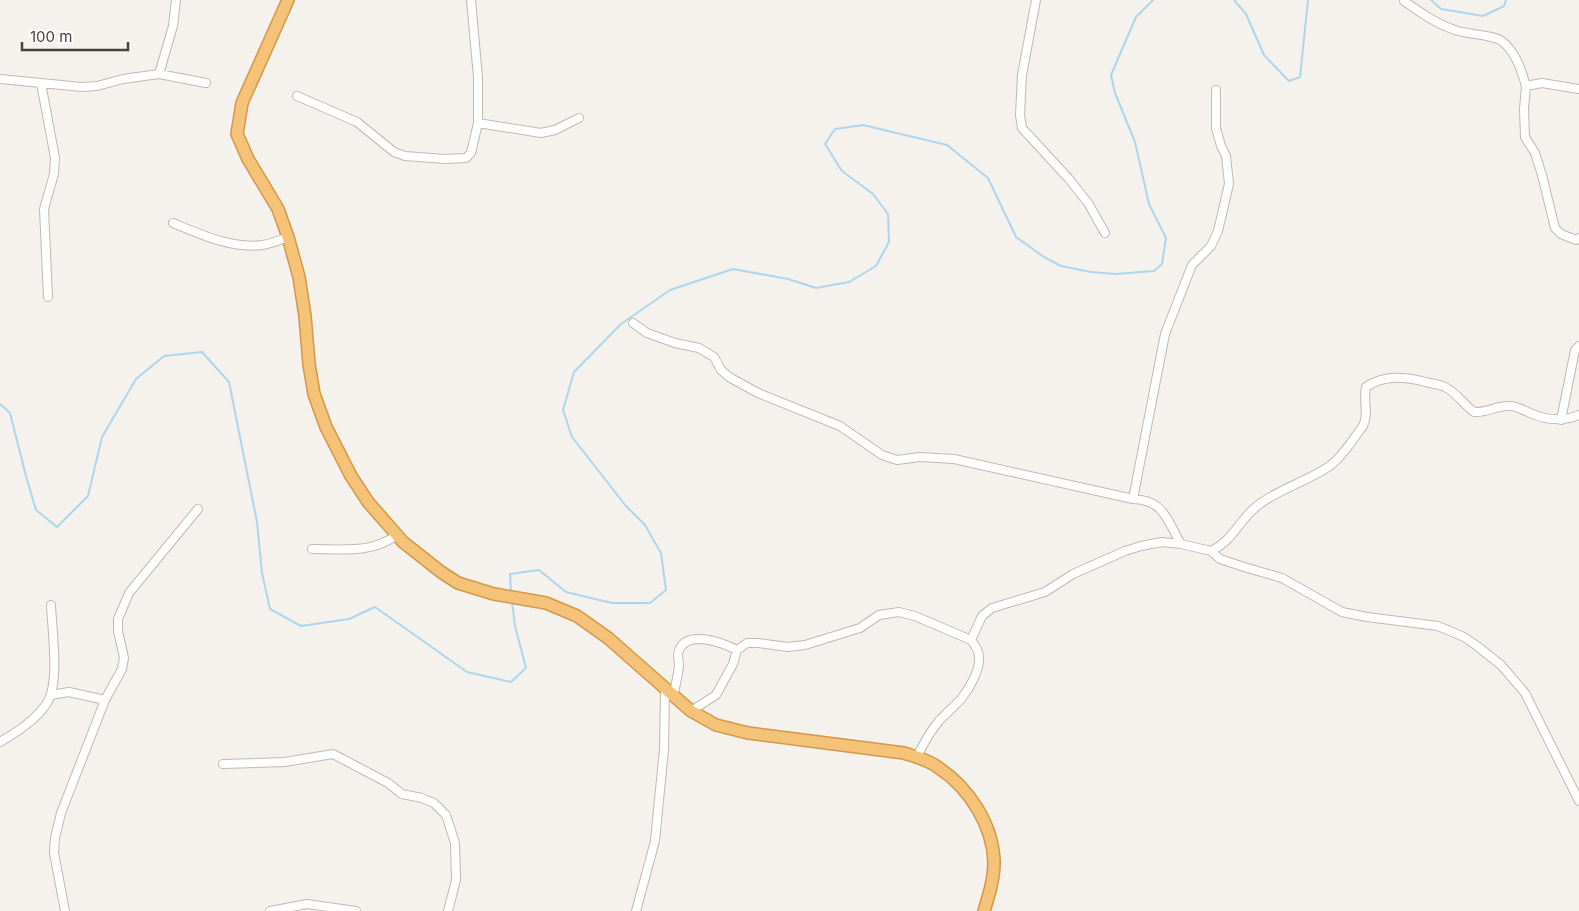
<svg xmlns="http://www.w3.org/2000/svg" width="1579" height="911" font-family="Inter,sans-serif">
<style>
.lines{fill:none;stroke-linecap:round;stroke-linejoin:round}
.stream{stroke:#add6ec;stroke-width:2}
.minor-casing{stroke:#c0b9af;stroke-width:10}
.highway-casing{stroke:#d39747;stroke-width:14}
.minor{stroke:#fff;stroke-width:8}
.highway{stroke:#f4c378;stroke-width:11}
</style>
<rect width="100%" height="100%" fill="#f5f1ec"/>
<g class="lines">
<path class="stream" d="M1234,0L1246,14L1264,55L1289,81L1300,77L1308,0
M1431,0L1441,9L1483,16L1504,6L1506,0
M0,404L10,413L26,476L36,510L57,527L88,496L102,437L136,379L164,356L202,352L229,382L257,522L262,573L270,609L301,626L349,619L375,607L467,672L511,682L526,668L515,626L512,602
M511,592L510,574L539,570L566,592L612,603H650L666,590L661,553L645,525L626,506L572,437L563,410L574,372L621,324L670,290L733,269L788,279L816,288L849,282L876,266L889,242L888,214L873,194L842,171L825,144L835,129L863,125L947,145L988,178L1016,237L1044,257L1061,266L1091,272L1115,274L1154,271L1162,264L1166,238L1149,204L1135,142L1115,93L1111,75L1136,17L1153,0"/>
<defs>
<path id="minor" d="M1036,0L1022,75L1020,115L1022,128L1069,179L1088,203L1105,233
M1404,1C1421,13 1438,25 1458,31C1469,34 1495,35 1503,42C1516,53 1521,69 1526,86
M159,74L173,26L176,0
M0,79L82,87L97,86L123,79L159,74L206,83
M41,83L55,158L54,174L44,209L48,297
M1579,89L1542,83L1526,86L1524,109L1525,137L1535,153L1542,175L1555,228L1561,234L1576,240L1579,238
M297,96L357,122L394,152L405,156L445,159L466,158L471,153L478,123V77L471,0
M478,123L541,133L555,130L579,118
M173,223C200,234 232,249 262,245C271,244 280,240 288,237
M633,323L647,333L675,343L699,348L714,357L721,370L729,377L758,393L840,426L882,455L897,460L920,457L954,459L1133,499C1164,500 1167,520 1181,544
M1561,420L1575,350L1579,346
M1133,499L1165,334L1192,265L1211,246L1218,231L1229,184L1226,156L1221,146L1216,128V90
M312,549C342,549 371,554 397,535
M1211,551L1220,559L1244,567L1282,578L1342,612L1367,617L1438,626L1464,637L1477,646L1501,665L1525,693L1579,801
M51,695L69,692L105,700
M673,697C675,687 678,676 679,666C679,660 677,655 679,650C688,629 723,643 737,650
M691,711L716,695L733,664L737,650L747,643H758L788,647L805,645L860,628L879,615L899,612L915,616L971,640L982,616L992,608L1045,592L1073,574L1125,551L1141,546L1162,542L1181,544L1211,551C1234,540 1238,521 1257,506C1278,489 1309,481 1331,465C1344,455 1353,439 1363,426C1369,414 1363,400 1366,387C1385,374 1406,377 1426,382C1432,384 1439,384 1445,387C1456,392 1464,405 1474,412C1486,413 1496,406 1508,406C1516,405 1523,410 1530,413C1546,420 1562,422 1579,415
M0,742C17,732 36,720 47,703C60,682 52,630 51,605
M917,757C923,744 930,732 939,721C946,713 954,707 961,699C969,689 980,671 979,657C979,651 975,645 971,640
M223,764L285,762L333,754L388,783L402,794L422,798L434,803L446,815L455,843L456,880L448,911
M65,911L54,853L55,838L61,813L105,700L122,669L124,658L118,631V619L129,593L198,509
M270,911L307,904L356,911
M636,911L655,841L664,749L665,690"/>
<path id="highway" d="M288,0L242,103L237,134L248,159L278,209L288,237L299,277L305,316L309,364L314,394L326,427L351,476L368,502L403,542L441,572L458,583L494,594L546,603L577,616L608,638L691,711L716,725L748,733L904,753C916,757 929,760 939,768C969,788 993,825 994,862C994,879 989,895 984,911"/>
</defs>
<use href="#minor" class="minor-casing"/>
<use href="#highway" class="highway-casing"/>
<use href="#minor" class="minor"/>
<use href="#highway" class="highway"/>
</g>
<path d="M22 42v8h106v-8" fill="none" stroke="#49423a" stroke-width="2.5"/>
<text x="30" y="42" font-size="15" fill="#49423a" stroke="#ffffff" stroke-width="4" paint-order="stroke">100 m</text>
</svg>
